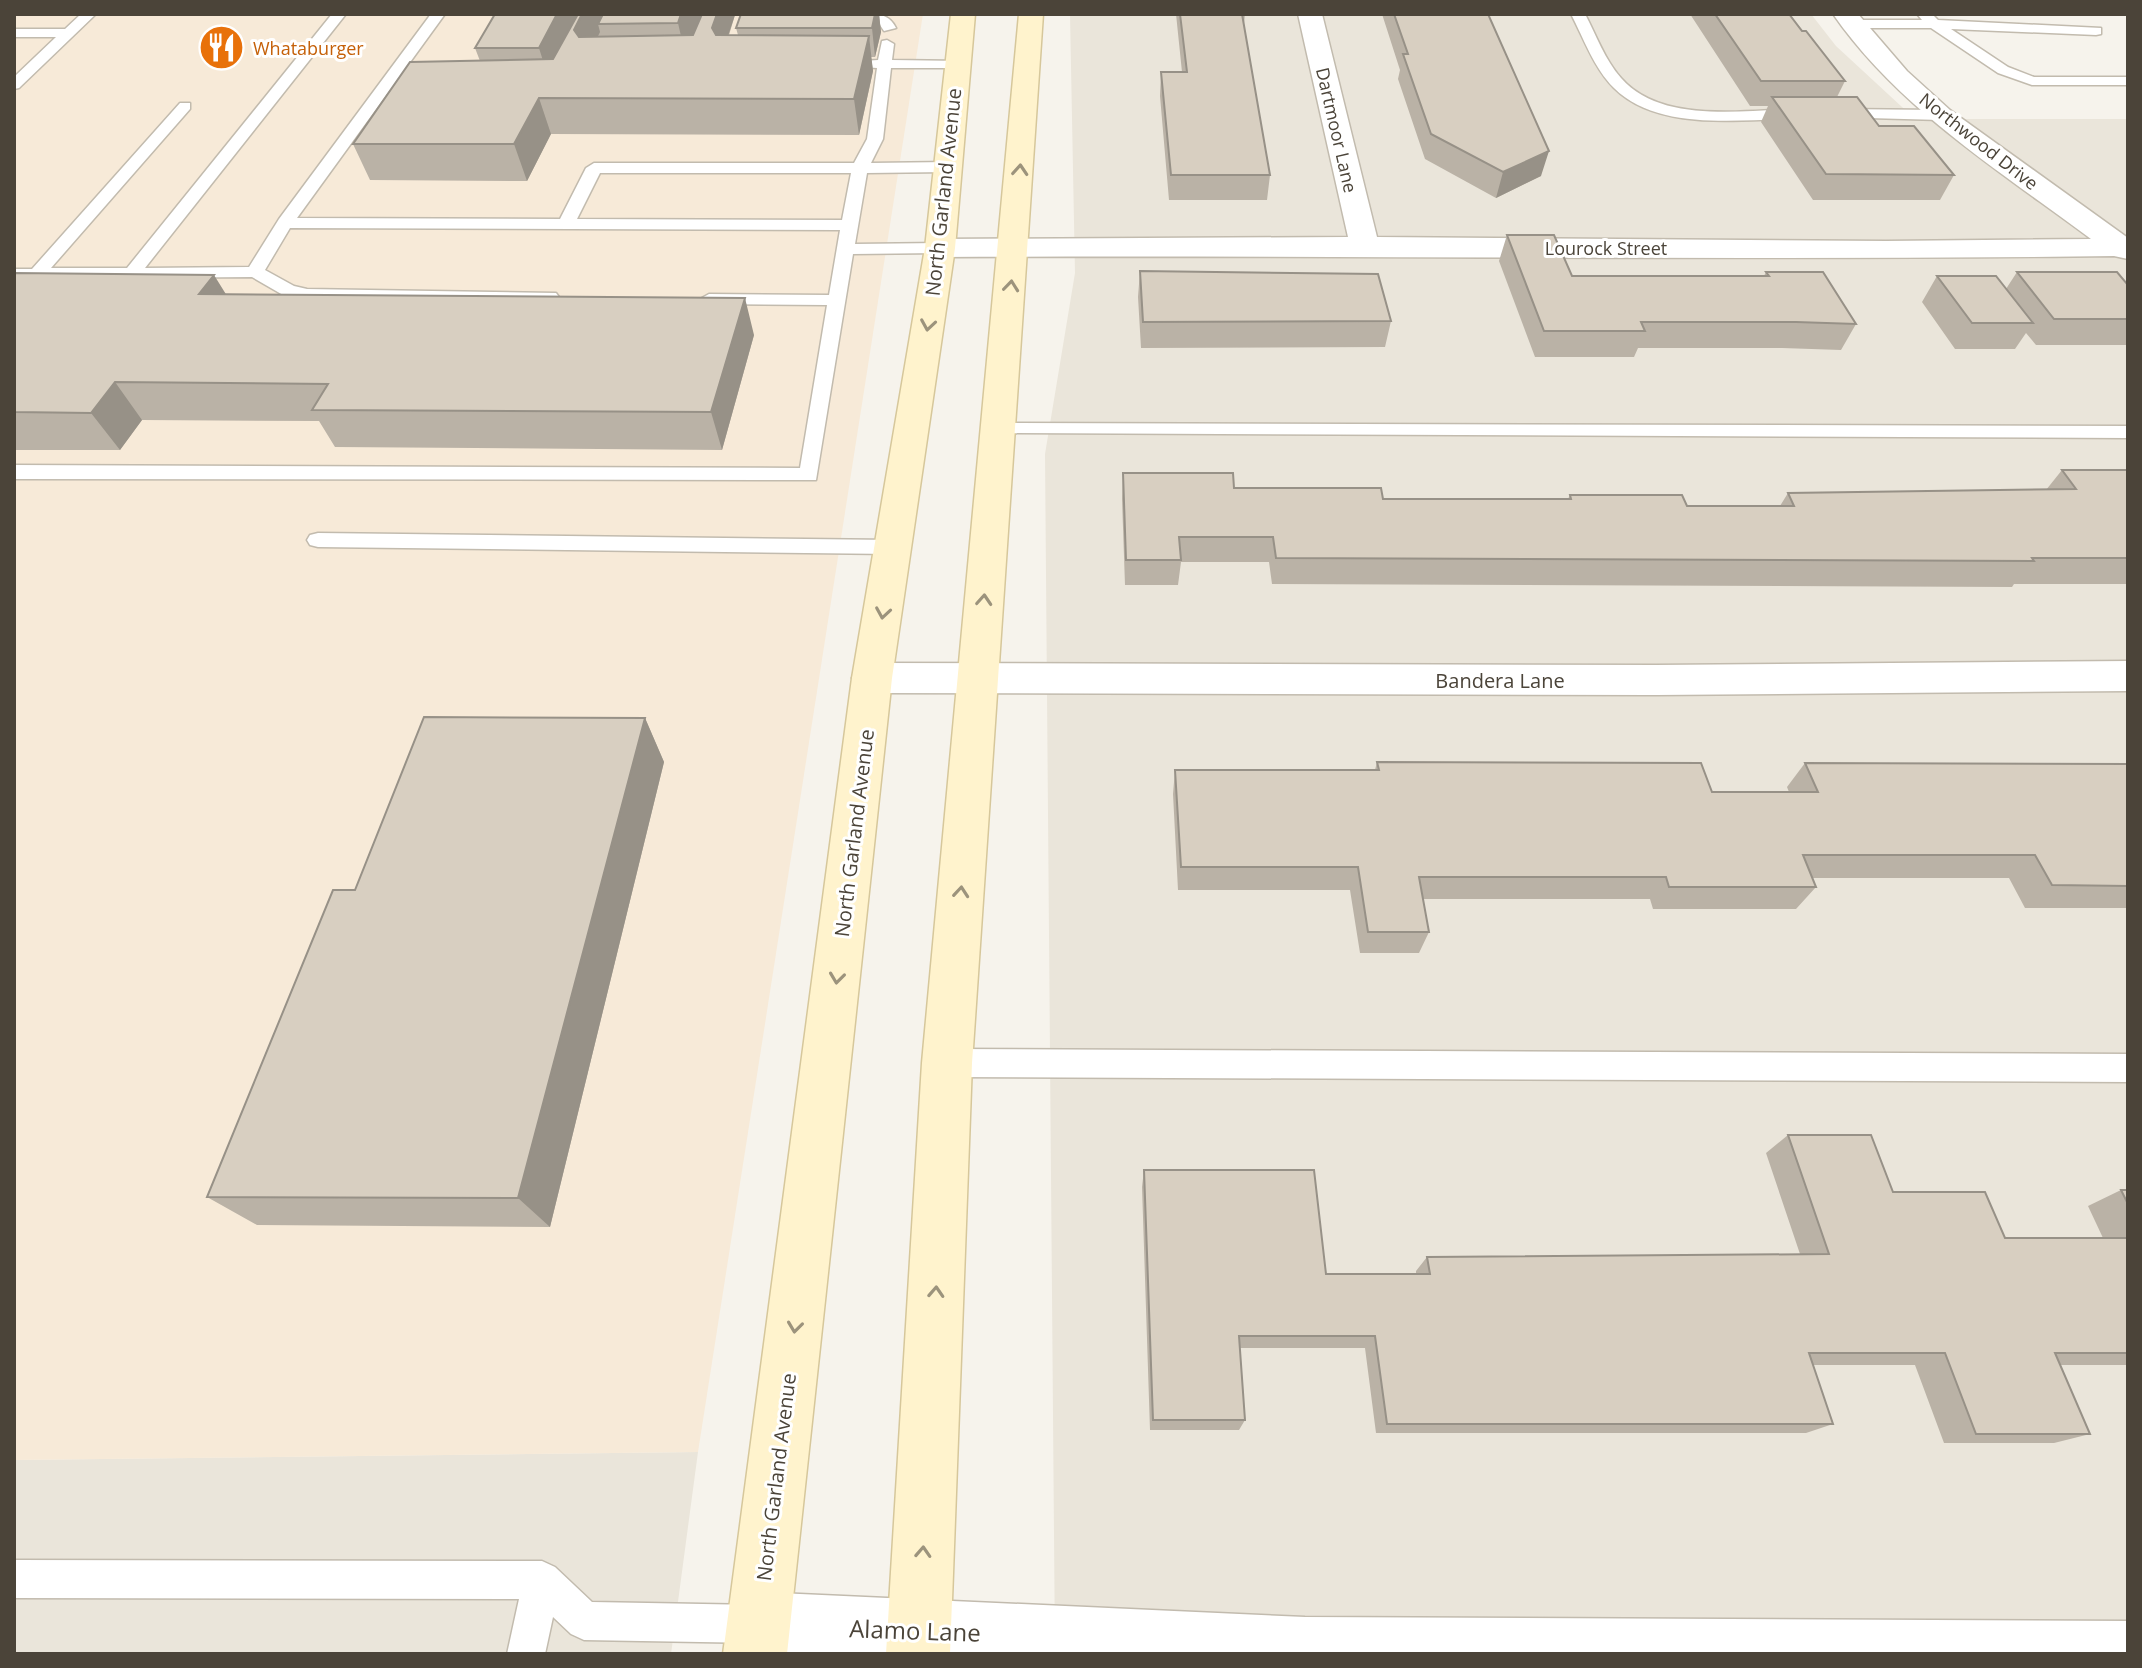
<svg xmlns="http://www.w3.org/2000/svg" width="2142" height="1668" font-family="'Open Sans',sans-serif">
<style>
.residential{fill:#eae5da}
.commercial{fill:#f7ead8}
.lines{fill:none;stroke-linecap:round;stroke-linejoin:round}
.service-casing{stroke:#c2bbae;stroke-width:3}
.minor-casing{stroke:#c2bbae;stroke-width:3}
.secondary-casing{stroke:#d6c79b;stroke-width:3}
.service{fill:#fff;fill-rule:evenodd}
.minor{fill:#fff;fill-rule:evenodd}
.secondary{fill:#fff3cd;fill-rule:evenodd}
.wall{fill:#bab2a6}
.shaded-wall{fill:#979187}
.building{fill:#d8cfc1;stroke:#979187;stroke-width:2}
.oneway{stroke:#9c937c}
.labels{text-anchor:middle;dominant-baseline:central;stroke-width:6;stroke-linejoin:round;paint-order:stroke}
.far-food-label{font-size:18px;fill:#c56008;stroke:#fff;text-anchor:start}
.far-street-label{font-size:18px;fill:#4b4439;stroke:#fff}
.street-label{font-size:20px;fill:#4b4439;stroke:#fff}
.near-street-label{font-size:24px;fill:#4b4439;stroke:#fff}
</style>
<rect width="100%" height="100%" fill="#f6f3ec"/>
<path class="residential" d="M1070,14H1811L1836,46L1915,119H2128V1654H1055L1045,454L1075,273Z
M698,1452L671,1654H14V1460Z"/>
<path class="commercial" d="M14,14H923L698,1452L14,1460Z"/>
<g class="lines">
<defs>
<path id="service" d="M81,14H96L19,88L14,89V77L56,37H14V29H65Z
M332,14H346L145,268L249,267L279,219L431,14H445L297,218L560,219L586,168L594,163H854L867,139L877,68L863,67L861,64L863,61L878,60L882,41L887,40L894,44L892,60L963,61V67L958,68H891L883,139L871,163L948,162L956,167L948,172L867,173L855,244L940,243L949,248L940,253L853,254L816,480L14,479V465L800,468L827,305L709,304L700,299L709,294L829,295L840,230L290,228L265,270L294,286L307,289L556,293L559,297L556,301L550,302L307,299L283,295L252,277L14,279V269H32L180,103H190V109L51,268H127ZM600,173H851L842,220L577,219Z
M864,14C879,14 889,14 896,28L884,31L880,25Z
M1571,14H1585C1596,35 1605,60 1621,78C1661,124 1743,110 1797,109L1805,114L1797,119C1740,119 1658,132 1614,88C1594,68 1584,39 1571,14Z
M1917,14H1932L1938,20L2101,28V34L2096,35L1951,29L2008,67L2034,77H2128V85H2032L1998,73L1931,28H1853L1846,24L1853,20H1922Z
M1836,109L1941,110L1949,115L1941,120L1831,117L1828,114Z
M996,423L2128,426V438L989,433L986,429Z
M318,533L893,540L901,542L904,547L901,552L893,554L318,547L310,545L307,540L310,535Z
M947,1049L2128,1054V1082L947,1077L937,1073L932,1063L937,1053Z
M14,1560L542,1561L555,1567L592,1602L758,1605L771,1611L777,1624L771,1637L758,1643L584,1640L571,1634L553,1617L545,1654H507L519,1599L14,1598Z"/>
<path id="minor" d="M1298,14H1322L1377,237L1886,241L2091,239C2000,171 1899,109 1833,14H1858L1907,71L1950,110L2128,238V259L2114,256C1723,261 1331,255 940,257L930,254L925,248L930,242L940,239L1348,237Z
M2128,661V691L1656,695L872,693L858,689L852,678L858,667L872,663L1656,665Z
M758,1592L1305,1617L2128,1621V1654H753L735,1647L726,1624L735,1601Z"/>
<path id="secondary" d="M951,14H975L955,248L892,678L787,1654H723L852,678L925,248Z
M1019,14H1043L972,1063L950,1654H886L922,1063Z"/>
</defs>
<use href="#service" class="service-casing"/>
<use href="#minor" class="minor-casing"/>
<use href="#secondary" class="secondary-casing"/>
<use href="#service" class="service"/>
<use href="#minor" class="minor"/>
<use href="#secondary" class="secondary"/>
</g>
<path class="wall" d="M495,14L735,15L729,35H738L736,28L741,14H879L881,32L875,57H871L873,71L859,135L551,134L527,181L370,180L353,144L480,61L475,48Z
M1176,14H1245L1244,24L1270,175L1267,200H1169L1160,96L1161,72H1182Z
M1382,14H1488L1541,176L1496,198L1425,159L1398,79L1400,70Z
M1690,14H1789L1845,81L1837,97L1954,175L1940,200H1813L1761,122L1768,106H1750Z
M1507,235L1572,276H1764L1766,272L1856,324L1841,350L1782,348H1638L1634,357H1535L1499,261Z
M1140,271L1391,321L1385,347L1141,348L1138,297Z
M2017,272L2128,285V345H2036L2026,333L2015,349H1955L1922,302L1937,276L2006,289Z
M14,273L226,295L754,335L722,450L335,447L319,421L142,420L120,450H14Z
M2062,470H2128V584H2014L2012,587L1272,584L1269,562H1181L1178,585H1125L1122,499L1123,473L1234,488L1383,499H1568L1570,495L1687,506H1780L1788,493L2046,490Z
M645,718L664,762L550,1227L257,1225L207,1197L355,890Z
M1377,762L1712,792H1789L1787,787L1805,763L2128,764V908H2025L2009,878H1812L1816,887L1796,909H1653L1650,899H1423L1429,932L1419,953H1360L1350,890H1178L1173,794L1175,770H1375Z
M1788,1135L1893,1192L2005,1238H2103L2088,1206L2121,1190H2128V1365H2060L2090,1434L2054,1443H1944L1915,1365H1813L1833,1424L1806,1433H1376L1365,1348H1240L1245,1420L1239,1430H1150L1142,1187L1144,1170L1326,1274H1416V1271L1427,1257L1800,1254L1766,1153Z"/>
<path class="shaded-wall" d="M557,14H605L598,24L600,32L584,65L550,83L539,48Z
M681,14H702L686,58L678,23Z
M717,14H735V15L719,63L712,28Z
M875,14H879L881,32L875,57L872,28Z
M869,36L873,71L859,135L854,99Z
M539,98L551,134L527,181L514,144Z
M1549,151L1541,176L1496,198L1503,172Z
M214,275L237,312L199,294Z
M745,298L754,335L722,450L711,412Z
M115,382L142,420L120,450L91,413Z
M645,718L664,762L550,1227L518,1198Z"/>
<path class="building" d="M495,14H557L539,48H475Z
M578,14H582L574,30L579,37L693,35L702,14H717L712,28L716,35L869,36L854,99L539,98L514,144H353L410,62L553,59Z
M603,14H681L678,23L598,24Z
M741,14H875L872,28H736Z
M1180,14H1242L1270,175H1171L1161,72H1187Z
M1394,14H1488L1549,151L1503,172L1431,134L1403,54H1408Z
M1715,14H1789L1802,31H1806L1845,81H1761Z
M1772,97H1857L1879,126H1914L1954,175L1826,174Z
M1507,235H1554L1572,276H1769L1766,272H1823L1856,324L1796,322H1641L1645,331H1544Z
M1140,271L1378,274L1391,321L1143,322Z
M2017,272H2117L2128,285V319H2054Z
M14,273L214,275L199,294L745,298L711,412L312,410L328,384L115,382L91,413L14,412Z
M1937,276H1996L2033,323H1972Z
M2062,470H2128V558H2032L2034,561L1276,558L1273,537H1179L1181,560H1126L1123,473H1233L1234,488H1381L1383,499H1571L1570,495H1682L1687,506H1794L1788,493L2076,489Z
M424,717L645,718L518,1198L207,1197L333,890H355Z
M1377,762L1701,763L1712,792H1818L1805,763L2128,764V886L2052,885L2035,855H1803L1816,887H1669L1666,877H1419L1429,932H1368L1358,867H1181L1175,770H1379Z
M1788,1135H1871L1893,1192H1985L2005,1238H2128V1353H2055L2090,1434H1976L1945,1353H1809L1833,1424H1387L1375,1336H1239L1245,1420H1153L1144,1170H1314L1326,1274H1430L1427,1257L1829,1254Z
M2121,1190H2128V1204Z"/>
<defs><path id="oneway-chevron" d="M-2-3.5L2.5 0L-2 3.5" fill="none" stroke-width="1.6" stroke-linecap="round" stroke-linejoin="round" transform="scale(2)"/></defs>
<g class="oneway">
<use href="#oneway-chevron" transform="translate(1020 170) rotate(-86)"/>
<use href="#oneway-chevron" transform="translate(1011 286) rotate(-84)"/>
<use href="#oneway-chevron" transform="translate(928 325) rotate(99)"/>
<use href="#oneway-chevron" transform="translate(984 600) rotate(-86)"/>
<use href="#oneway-chevron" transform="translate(883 613) rotate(99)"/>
<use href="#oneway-chevron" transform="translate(961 892) rotate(-85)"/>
<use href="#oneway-chevron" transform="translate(837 978) rotate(97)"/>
<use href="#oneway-chevron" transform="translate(936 1292) rotate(-87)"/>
<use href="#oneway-chevron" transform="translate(795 1327) rotate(97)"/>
<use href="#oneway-chevron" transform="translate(923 1552) rotate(-87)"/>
</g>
<defs>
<symbol id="restaurant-disc" viewBox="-11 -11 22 22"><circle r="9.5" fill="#e8710a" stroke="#fff"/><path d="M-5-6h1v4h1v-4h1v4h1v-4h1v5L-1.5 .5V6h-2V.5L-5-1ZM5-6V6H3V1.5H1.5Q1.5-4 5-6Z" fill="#fff"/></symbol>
</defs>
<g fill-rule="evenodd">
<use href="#restaurant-disc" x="196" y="22" width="51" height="51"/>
</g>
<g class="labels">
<g class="far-food-label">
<text x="253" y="48">Whataburger</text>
</g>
<g class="far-street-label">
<text transform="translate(1337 130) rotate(77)">Dartmoor Lane</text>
<text transform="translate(1979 141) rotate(38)">Northwood Drive</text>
<text x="1606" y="248">Lourock Street</text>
</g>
<g class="street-label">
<text transform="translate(943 192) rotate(-84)">North Garland Avenue</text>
<text x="1500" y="680">Bandera Lane</text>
<text transform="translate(854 833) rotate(-83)">North Garland Avenue</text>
<text transform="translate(776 1477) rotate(-83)">North Garland Avenue</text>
</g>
<g class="near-street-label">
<text transform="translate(915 1630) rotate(2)">Alamo Lane</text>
</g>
</g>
<rect width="2142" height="1668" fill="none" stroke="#4b4439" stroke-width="32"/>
</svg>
